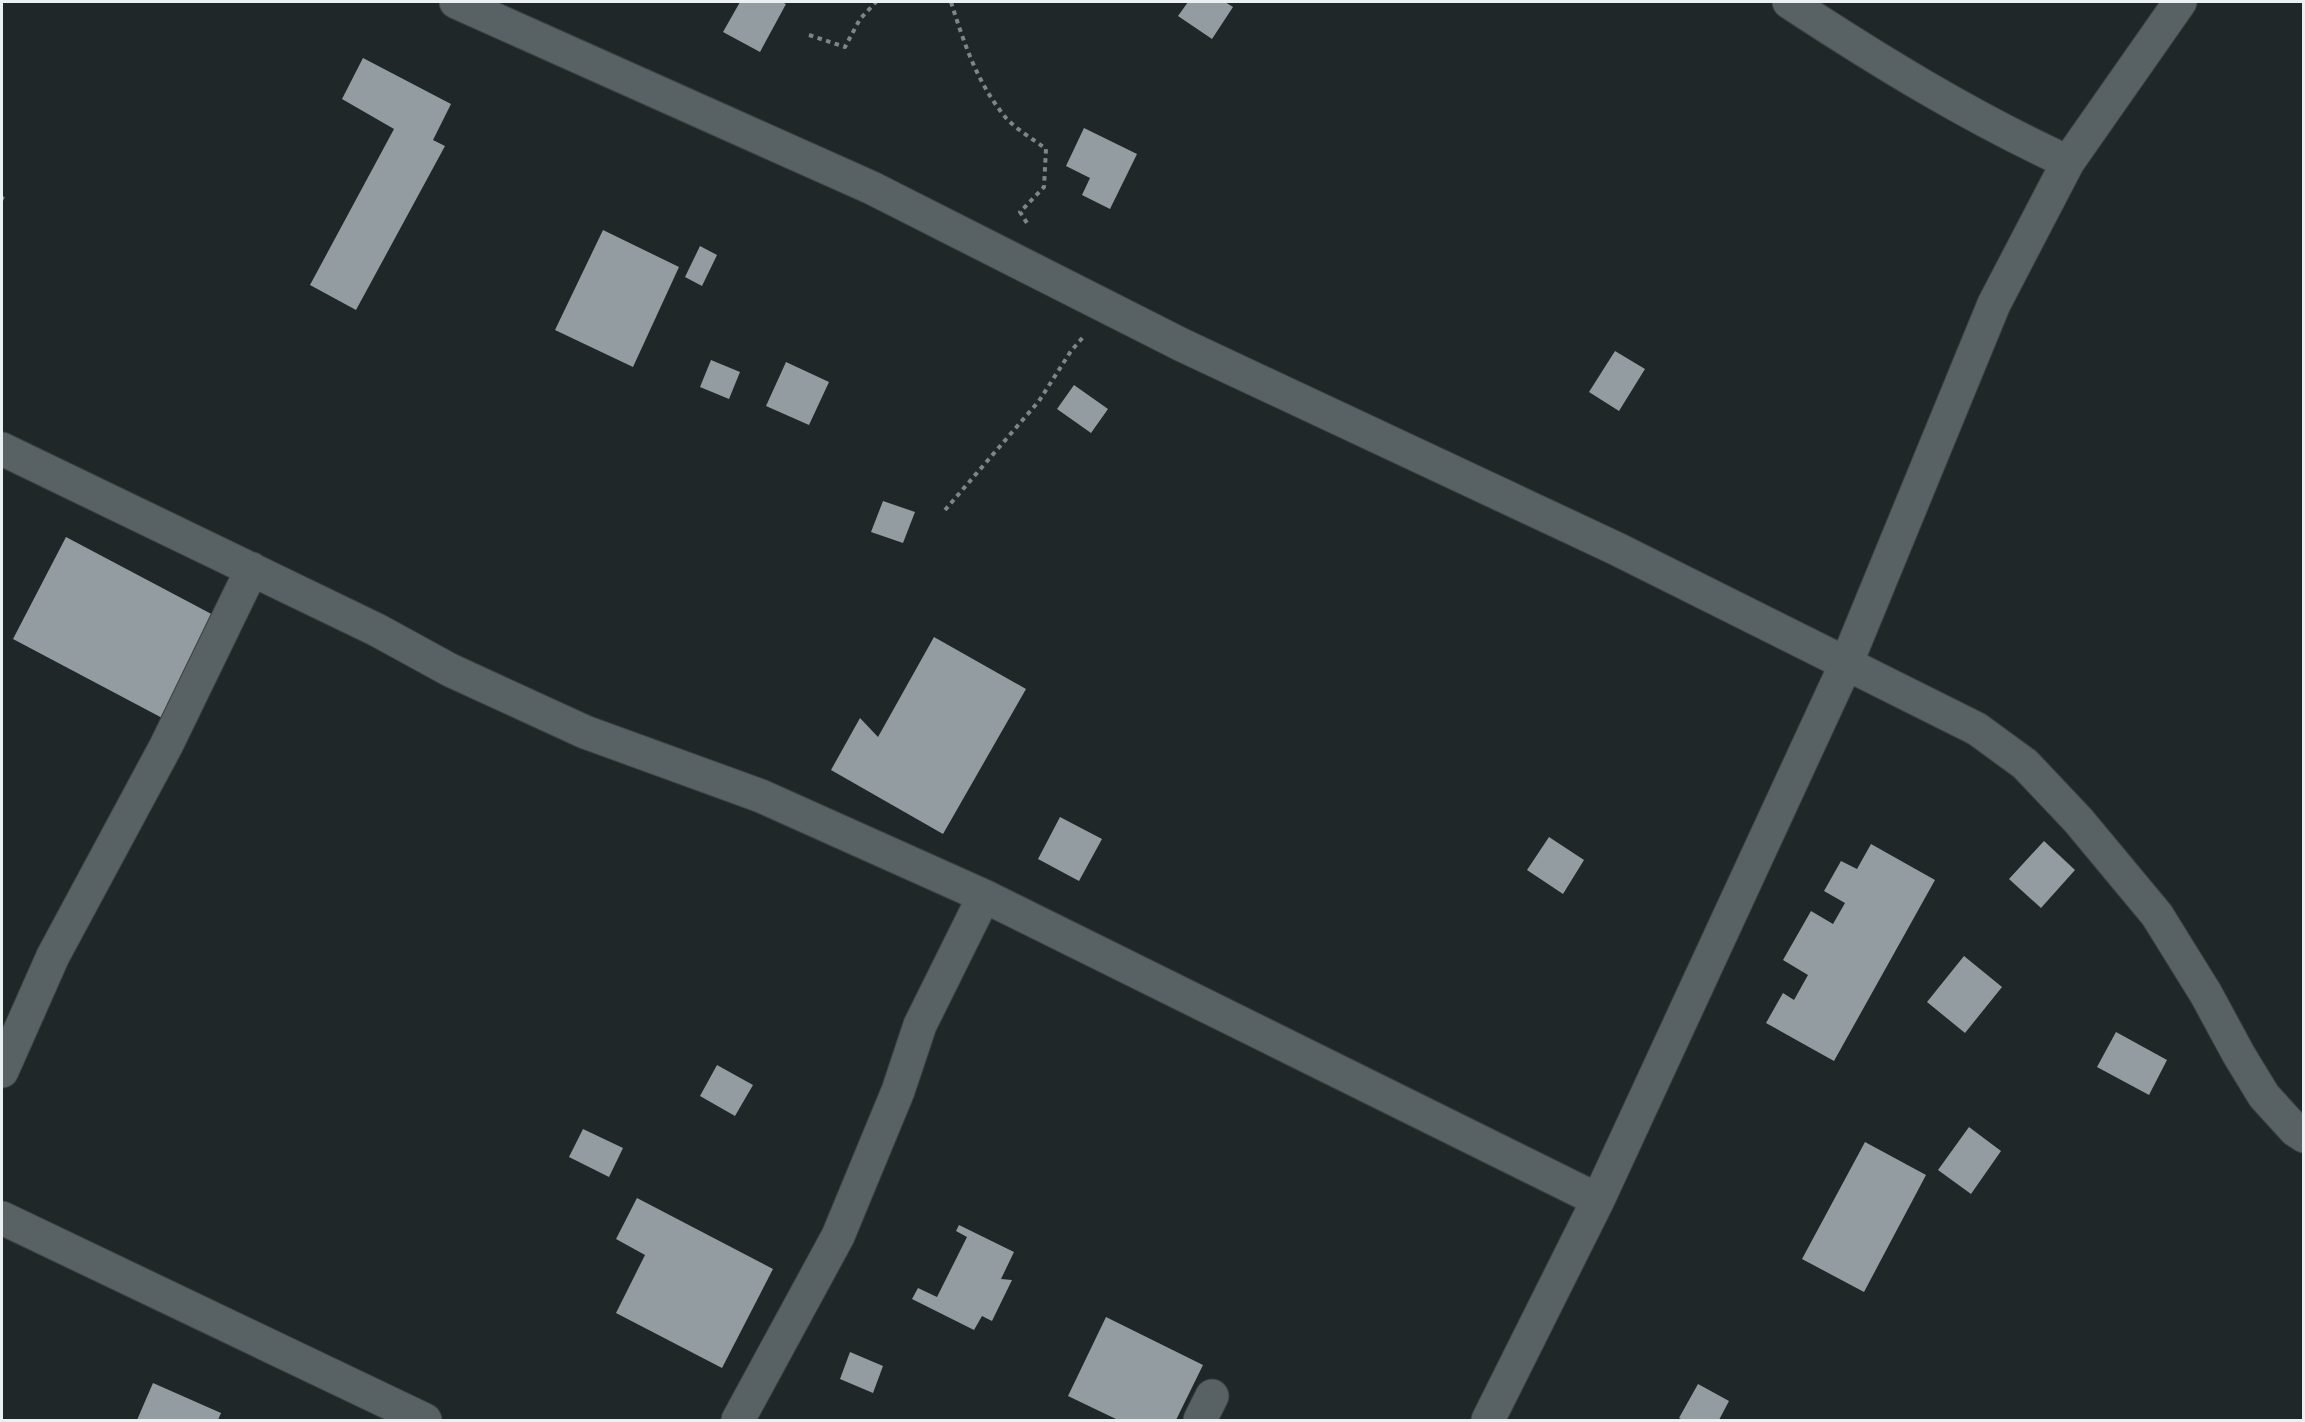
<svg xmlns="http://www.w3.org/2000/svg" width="2305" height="1422" font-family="'Public Sans',sans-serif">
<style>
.building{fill:#939ca0}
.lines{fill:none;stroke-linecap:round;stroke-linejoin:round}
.minor-casing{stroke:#3b4143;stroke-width:35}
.path{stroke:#7f8688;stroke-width:4;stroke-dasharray:4.5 4.5;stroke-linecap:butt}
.minor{stroke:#586164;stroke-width:33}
</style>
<rect width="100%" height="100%" fill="#1f2729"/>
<path class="building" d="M740,2H781L786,4L760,52L723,32Z
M1188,2H1225L1233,7L1212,39L1178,16Z
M363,58L451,104L433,140L445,146L356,310L310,285L394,129L342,99Z
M1084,128L1137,154L1110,209L1082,195L1090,178L1066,166Z
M603,230L679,267L633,367L555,330Z
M700,246L717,255L702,286L685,277Z
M1615,351L1645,369L1619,411L1589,392Z
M711,360L740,372L729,399L700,387Z
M786,362L829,382L809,425L766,406Z
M1074,385L1108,409L1091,433L1057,409Z
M883,501L915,512L903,543L871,532Z
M66,537L219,618L166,720L13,639Z
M934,637L1026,689L943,834L831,770L860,718L878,737Z
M1060,817L1102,839L1079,881L1038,859Z
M1549,837L1584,860L1563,894L1527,870Z
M2044,841L2075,870L2041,908L2009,879Z
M1871,844L1935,880L1834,1061L1766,1023L1783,993L1794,1000L1808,975L1783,960L1811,911L1833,924L1845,903L1824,891L1841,861L1857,869Z
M1964,956L2002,987L1965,1033L1927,1002Z
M2116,1032L2167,1060L2149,1095L2097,1067Z
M717,1065L753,1085L735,1116L700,1096Z
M1969,1127L2001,1151L1971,1194L1938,1170Z
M583,1129L623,1148L609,1177L569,1157Z
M1865,1142L1926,1175L1864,1292L1802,1259Z
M637,1198L773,1269L722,1368L616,1313L645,1255L616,1239Z
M959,1225L1014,1252L1001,1279L1012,1280L992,1321L982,1316L974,1330L912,1299L918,1288L937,1297L967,1237L956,1231Z
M1106,1317L1203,1365L1176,1420H1118L1068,1396Z
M850,1352L883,1366L873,1393L840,1379Z
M153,1383L221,1413L218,1420H137Z
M1698,1384L1729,1401L1719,1420H1683L1679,1418Z"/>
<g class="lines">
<defs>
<path id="minor" d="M456,2L872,188L1182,345L1617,549L1977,729L2025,764L2078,820L2157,915L2206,994L2239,1055L2264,1096L2295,1130L2304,1136
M1789,2C1879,61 1970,117 2068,162
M2,449L377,630L450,670L585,732L761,796L984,896L1598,1200
M2,1071L53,956L166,746L252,569
M2,1218L425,1420
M738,1420L838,1236L898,1091L920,1025L984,896
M1200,1420L1212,1396
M1488,1420L1598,1200L1846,664L1994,304L2068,162L2180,2"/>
</defs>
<use href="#minor" class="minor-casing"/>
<path class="path" d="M951,2C964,43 977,83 1006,118C1017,130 1033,139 1046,149L1044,187L1020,212L1027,223
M809,35L845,47L860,19L876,2
M2,198L4,199
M945,510L1039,401L1071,351L1084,336"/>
<use href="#minor" class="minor"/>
</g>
<rect width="2305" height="1422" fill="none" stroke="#ebf0f2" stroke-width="6"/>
</svg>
